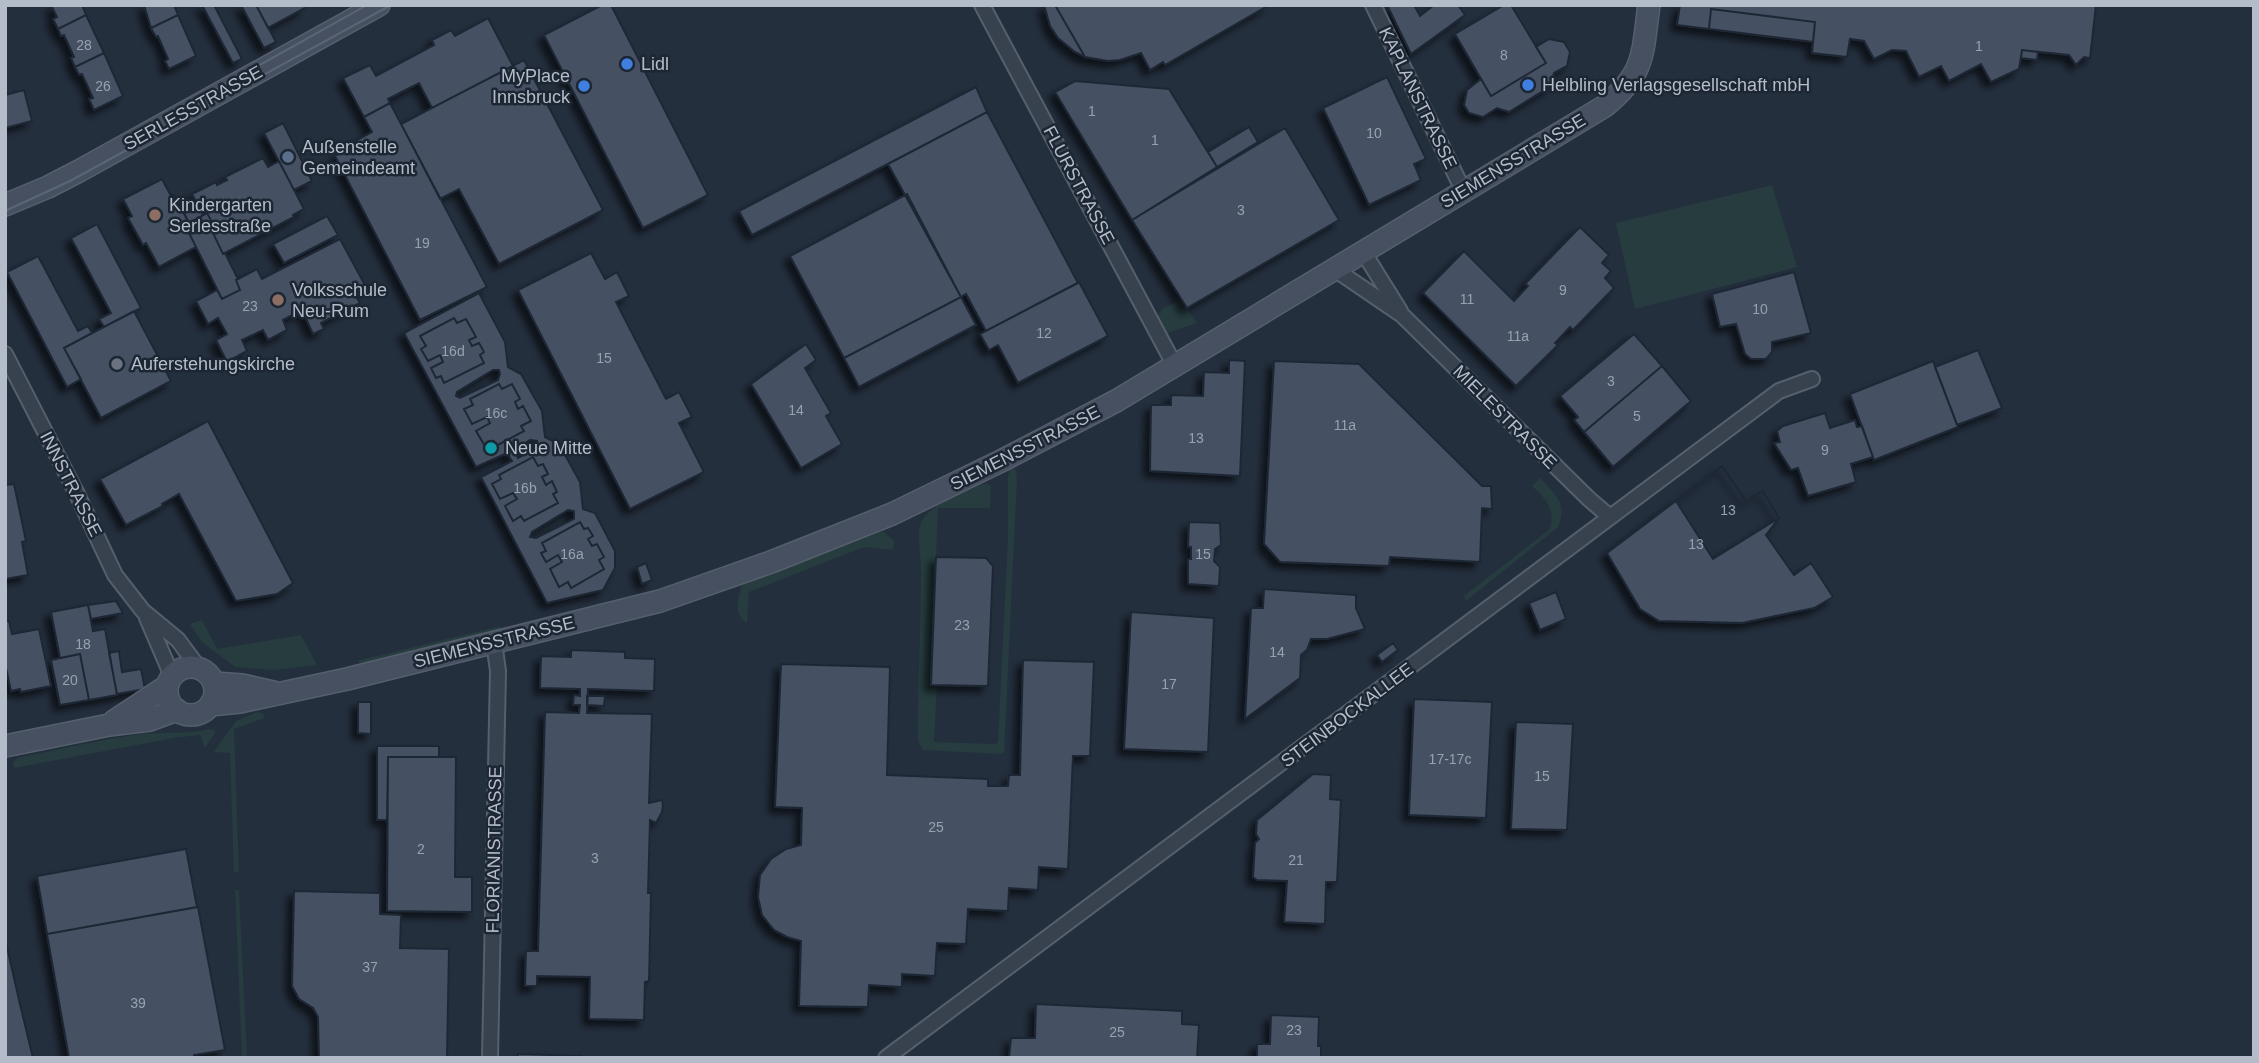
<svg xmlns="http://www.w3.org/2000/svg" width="2259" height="1063" font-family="Helvetica,sans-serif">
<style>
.green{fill:#263c3f}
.building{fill:#455162;stroke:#1f2835;stroke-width:2;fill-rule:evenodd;filter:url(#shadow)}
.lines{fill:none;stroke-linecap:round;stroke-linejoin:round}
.street-casing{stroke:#565f6c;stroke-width:18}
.secondary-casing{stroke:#565f6c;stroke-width:24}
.street{stroke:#38414e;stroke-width:14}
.secondary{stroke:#465061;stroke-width:21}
.tram{stroke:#5a6575;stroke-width:2}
.shop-dot{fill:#3f7fe0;stroke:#1d2633;stroke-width:2.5}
.service-dot{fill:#5c6f8a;stroke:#1d2633;stroke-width:2.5}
.education-dot{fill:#8d6e63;stroke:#1d2633;stroke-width:2.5}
.worship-dot{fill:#6b7280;stroke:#1d2633;stroke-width:2.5}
.culture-dot{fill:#0f9aa8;stroke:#1d2633;stroke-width:2.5}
.labels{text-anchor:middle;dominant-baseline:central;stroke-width:5;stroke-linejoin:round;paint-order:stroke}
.number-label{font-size:14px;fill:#98a1af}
.poi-label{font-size:18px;fill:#b4bcc9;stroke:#1d2633;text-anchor:start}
.street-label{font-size:18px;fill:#b4bcc9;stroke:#1d2633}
</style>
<defs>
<filter id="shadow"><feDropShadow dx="-6" dy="6" stdDeviation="3.5" flood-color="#0009"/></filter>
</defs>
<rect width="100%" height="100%" fill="#242f3e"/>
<path class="green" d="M1772,185L1797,267L1635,309L1616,223Z
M1180,300L1197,323L1167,333L1157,315L1164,308Z
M1011,469L1016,470L1017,479L1004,752L1001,754L923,750L918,741C917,687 921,633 921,579C922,566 917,537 920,526C924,506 968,490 986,483L991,486L990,508H938L931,684L937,685L934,742L995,744L998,742L1008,539V475Z
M1540,478C1556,495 1568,503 1558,527L1466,601L1464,596L1550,529C1555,509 1547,500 1532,486Z
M883,531L894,541L893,550L864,547L749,592L747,623C734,617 737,598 742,585Z
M202,620L217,649L301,635L317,665L273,670L235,667L201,641L190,624Z
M501,626L498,632L363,664L356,661Z
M258,712L263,714L264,718L234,729L239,872H234L230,753L214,752L236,721Z
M210,729L214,730L215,733L205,748L200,735L174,738L14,768L13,763L17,758C56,750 95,741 134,735C159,731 186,735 210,729Z
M235,890H239L247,1058H242Z"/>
<path class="building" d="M51,5H82L86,15L58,29L53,19L57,17Z
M144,5H174L178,15L151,28Z
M202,5H214L242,59L233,63Z
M241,5H256L276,42L264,48Z
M256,5H304L305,8L268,28Z
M602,5H611L708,195L643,228L544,35Z
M1044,5H1055L1085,57L1075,52L1058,38L1050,26Z
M1055,5H1269L1165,65L1163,62L1150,70L1141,53L1120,60L1108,61L1085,57Z
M1387,5H1414L1420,16L1434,5H1458L1465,15L1411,54Z
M1504,5H1511L1546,63L1491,96L1455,34Z
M1680,5H2096L2090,58L2084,57L2076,65L2069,55L2022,50L2019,69L1991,82L1981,64L1949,81L1941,66L1919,77L1906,51L1892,50L1874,59L1864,41L1850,39L1847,57L1812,53L1815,22L1711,9L1709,29L1677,25Z
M1711,9L1815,22L1813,42L1709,29Z
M86,15L104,53L75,67L71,58L74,57L64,35L61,36L58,29Z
M178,15L196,56L169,69L165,61L168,59L158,36L156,37L151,28Z
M488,18L513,66L432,108L419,83L388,99L390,103L364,117L343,78L370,65L376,76L434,45L432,40L451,30L455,36Z
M1549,39L1564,42L1570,52L1567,66L1554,73L1551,86L1509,112L1497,108L1483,117L1469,113L1464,105L1467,90L1481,79L1491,96L1546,63L1536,47Z
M2022,50L2038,52L2037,60L2021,58Z
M104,53L123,96L94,110L89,99L93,98L82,74L79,75L75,67Z
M524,60L603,210L499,264L459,189L440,199L401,124Z
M1387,77L1426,159L1414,164L1421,180L1369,205L1323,108Z
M1075,81L1169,89L1217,167L1132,220L1055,92Z
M976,87L987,112L752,235L739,211Z
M24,90L32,121L5,128V95Z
M390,103L487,287L420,320L335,156L351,147L349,144L372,132L364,117Z
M987,112L1078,283L986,331L966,294L961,297L888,164Z
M283,123L312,181L294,190L264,133Z
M1249,127L1258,142L1217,167L1208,152Z
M1285,128L1339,220L1187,308L1132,220Z
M263,158L268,167L279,161L304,209L293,215L294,217L223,254L213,233L217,231L207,213L203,215L192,194L216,182L217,185L227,180L225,177Z
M162,179L171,196L174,195L189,223L185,225L196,247L159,267L146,243L143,245L128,218L132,216L123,199Z
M907,194L961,297L844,358L790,256Z
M198,203L203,215L189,223L183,211Z
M207,213L217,231L213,233L223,254L225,253L238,279L236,280L240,290L222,299L185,225Z
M327,216L338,235L284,263L273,244Z
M97,224L141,308L104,327L99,319L111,313L71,238Z
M1580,227L1609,255L1602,263L1611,271L1605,278L1614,288L1573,330L1570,327L1555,343L1558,345L1516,386L1423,293L1464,251L1514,301L1528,286L1525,284Z
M340,239L366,287L354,293L360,303L321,323L324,329L313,334L302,310L283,320L287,330L268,340L263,330L242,340L247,351L227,362L216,340L227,334L218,318L208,324L196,301L217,290L222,299L240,290L236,280L238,279L257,269L262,279Z
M591,253L605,279L617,272L629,296L616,302L666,399L679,392L692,417L679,423L704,472L630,509L518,290Z
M38,256L78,331L88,326L92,333L64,348L81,379L67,387L7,272Z
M1794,272L1811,333L1772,342V352L1766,359H1751L1745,354L1736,324L1720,327L1712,294Z
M1079,282L1108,336L1018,383L998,345L989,350L980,334Z
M479,293L505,342L508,367L521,374L542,411L545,437L559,444L580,482L583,509L595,513L615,551V568L603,590L547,603L481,477L512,461L507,453L476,467L404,333ZM454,318L457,323L466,319L476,337L469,340L472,346L479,343L484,352L480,355L484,363L444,383L441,376L436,378L431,368L443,362L440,355L428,361L421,349L426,346L420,336ZM493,370H499L500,374L498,380L460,398L456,396L457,392ZM499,384L502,389L512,384L520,399L515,402L518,409L523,406L531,421L521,426L524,431L496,446L493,441L485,446L476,431L490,423L487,417L472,424L464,409L473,405L470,399ZM530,440L537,441L538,447L518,458L514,450ZM533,457L538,466L543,464L548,474L542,477L546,485L552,481L557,492L553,494L558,503L524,521L521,516L513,521L505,506L517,499L513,493L500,499L492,484L501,479L499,475ZM568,510L574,511V519L536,538L530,537L532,532ZM580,522L584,529L588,528L593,536L588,539L592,546L597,544L604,557L599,560L604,569L571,588L568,582L559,587L550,569L562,562L558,555L546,562L541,553L546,551L542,543Z
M961,297L976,325L859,387L844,358Z
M134,311L171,381L101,418L64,348Z
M454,318L457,323L466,319L476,337L469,340L472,346L479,343L484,352L480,355L484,363L444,383L441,376L436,378L431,368L443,362L440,355L428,361L421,349L426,346L420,336Z
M1634,334L1662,366L1584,432L1574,420L1578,417L1560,396Z
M806,344L816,360L805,368L831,413L826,416L842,444L801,468L751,384Z
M1978,350L2002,408L1957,425L1935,367Z
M1229,360L1245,361L1240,476L1150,471L1151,405H1171V395L1203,396L1204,372L1229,373Z
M1274,361L1359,364L1482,486H1491L1492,509L1482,508L1480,562L1390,557L1389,566L1280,562L1264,544Z
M1933,361L1958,427L1874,460L1850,394Z
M1662,366L1691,401L1613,467L1584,432Z
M499,384L502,389L512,384L520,399L515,402L518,409L523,406L531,421L521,426L524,431L496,446L493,441L485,446L476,431L490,423L487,417L472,424L464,409L473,405L470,399Z
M1825,413L1830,428L1855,420L1857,427L1862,426L1873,457L1851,464L1856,482L1808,496L1798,468L1791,470L1774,443L1780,442L1777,431L1783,426Z
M208,421L293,583L277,594L236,601L179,494L162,504L163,506L126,525L100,479Z
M533,457L538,466L543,464L548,474L542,477L546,485L552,481L557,492L553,494L558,503L524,521L521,516L513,521L505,506L517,499L513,493L500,499L492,484L501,479L499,475Z
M1722,466L1746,501L1763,491L1779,518L1766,535L1794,575L1811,563L1833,597L1814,608L1742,623L1659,621L1640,609L1607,553Z
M1722,466L1746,501L1763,491L1779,518L1713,559L1676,501Z
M14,484L26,541L22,542L28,575L5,579V485Z
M580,522L584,529L588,528L593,536L588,539L592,546L597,544L604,557L599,560L604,569L571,588L568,582L559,587L550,569L562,562L558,555L546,562L541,553L546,551L542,543Z
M1189,522L1220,523L1221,545L1215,549L1214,561L1220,567L1219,586L1188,584V559H1191V547H1188Z
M936,557L986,558L993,566L988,686L931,685Z
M646,563L652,580L642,584L637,567Z
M1264,589L1356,595V608L1365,629L1327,639H1311L1307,650L1301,655L1300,678L1245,719L1251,608H1263Z
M1556,592L1566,619L1540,630L1529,603Z
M116,601L123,613L91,619L88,605Z
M88,605L93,631L105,629L117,695L89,700L80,654L60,658L51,612Z
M1131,612L1214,618L1208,752L1124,749Z
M5,621H9L12,634L39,629L51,686L21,692L20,689L11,691L5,663Z
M1393,643L1398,650L1382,662L1377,655Z
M571,650L625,652V658L655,659L654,691L588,689L587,713L652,714L649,803L662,800L663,805L662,812L656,823L650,820L648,893H651L649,981L645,982L644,1020L589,1019L590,977L537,976V986H525L526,951H538L545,712L579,713L580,705H573L574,695L580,696V689L540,688L541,656L571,657Z
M119,651L122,672L141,669L145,689L117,694L109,653Z
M80,654L89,700L60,705L51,660Z
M1023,660L1094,662L1090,756H1073L1068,869L1039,867L1038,890L1009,888L1008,911L968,909L966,944L937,943L935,976L902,974V987L869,985L868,1007L799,1006L801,941L787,937L774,930L762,915L758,897L760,875L771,859L786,849L801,845L802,808L775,807L781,664L890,667L887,775L988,779V786H1008L1009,775H1020Z
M587,696H605L604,706L587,705Z
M1414,699L1492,702L1486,818L1409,815Z
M358,702H371V734L358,733Z
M1516,722L1573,724L1567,830L1511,829Z
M377,746H439V757H388L387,820H377Z
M388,757H456L455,877H472V912L387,911Z
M1313,774L1331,775L1330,799L1341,800L1337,882H1326L1325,924L1284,922L1287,881L1257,880L1253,877L1255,843L1259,839L1256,834L1257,820Z
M186,849L197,907L47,934L37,876Z
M294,891L380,893V914L401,915L400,948L449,949L447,1058H319L318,1017L313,1008L299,999L292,986Z
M198,907L225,1050L194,1055V1058H69L47,934Z
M5,938L19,1000L33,1058H5Z
M1036,1004L1182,1011V1024L1199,1025L1197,1058H1009L1011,1038H1035Z
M1271,1015L1319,1017L1318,1046H1321V1058H1257V1044H1270Z
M518,1054L581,1056V1058H518Z"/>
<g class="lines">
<defs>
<path id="street" d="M982,5L1175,366
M1373,5L1463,190
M1364,253L1400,311
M1336,270L1402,315L1589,499L1610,517
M5,354L76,492L115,575L143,611L178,640L198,667
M147,618L172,676
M490,1058L498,671L494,642
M886,1058L1779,391L1812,379"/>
<path id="secondary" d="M5,205L48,187L79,171L379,5
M167 691a24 24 0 1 1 48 0a24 24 0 1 1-48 0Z
M214,683L242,685L273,692
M210,705L240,702L347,679L660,601L771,562L892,514L1003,460L1116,401L1605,106C1646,72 1642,55 1649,5
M114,721L167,686
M5,746L109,725L150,720L177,710"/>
</defs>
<use href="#street" class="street-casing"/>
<use href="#secondary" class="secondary-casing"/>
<use href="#street" class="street"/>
<use href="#secondary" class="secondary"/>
<path class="tram" d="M208,94L367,5
M5,211L70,181L391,5"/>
</g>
<g class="shop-dot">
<circle cx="627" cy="64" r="7"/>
<circle cx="1528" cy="85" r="7"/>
<circle cx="584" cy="86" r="7"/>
</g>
<circle class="service-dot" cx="288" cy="157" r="7"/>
<g class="education-dot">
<circle cx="155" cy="215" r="7"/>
<circle cx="278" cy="300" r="7"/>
</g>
<circle class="worship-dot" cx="117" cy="364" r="7"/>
<circle class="culture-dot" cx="491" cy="448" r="7"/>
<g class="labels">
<g class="number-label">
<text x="84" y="45">28</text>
<text x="1979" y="46">1</text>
<text x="1504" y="55">8</text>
<text x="103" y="86">26</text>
<text x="1092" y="111">1</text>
<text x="1374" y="133">10</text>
<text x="1155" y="140">1</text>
<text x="1241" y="210">3</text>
<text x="422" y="243">19</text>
<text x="1563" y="290">9</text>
<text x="1467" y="299">11</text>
<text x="250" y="306">23</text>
<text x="1760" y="309">10</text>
<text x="1044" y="333">12</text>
<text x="1518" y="336">11a</text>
<text x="453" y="351">16d</text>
<text x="604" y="358">15</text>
<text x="1611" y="381">3</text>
<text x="796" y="410">14</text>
<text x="496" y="413">16c</text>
<text x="1637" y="416">5</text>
<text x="1345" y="425">11a</text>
<text x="1196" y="438">13</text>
<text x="1825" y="450">9</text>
<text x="525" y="488">16b</text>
<text x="1728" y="510">13</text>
<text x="1696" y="544">13</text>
<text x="572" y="554">16a</text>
<text x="1203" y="554">15</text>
<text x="962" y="625">23</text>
<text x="83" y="644">18</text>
<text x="1277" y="652">14</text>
<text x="70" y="680">20</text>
<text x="1169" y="684">17</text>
<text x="1450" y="759">17-17c</text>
<text x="1542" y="776">15</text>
<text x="936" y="827">25</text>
<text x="421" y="849">2</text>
<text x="595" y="858">3</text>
<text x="1296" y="860">21</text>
<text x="370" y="967">37</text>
<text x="138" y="1003">39</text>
<text x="1294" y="1030">23</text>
<text x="1117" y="1032">25</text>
</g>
<g class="poi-label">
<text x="641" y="64">Lidl</text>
<text x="570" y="76" text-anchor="end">MyPlace<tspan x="570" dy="21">Innsbruck</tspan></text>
<text x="1542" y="85">Helbling Verlagsgesellschaft mbH</text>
<text x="302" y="147">Außenstelle<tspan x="302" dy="21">Gemeindeamt</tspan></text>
<text x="169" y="205">Kindergarten<tspan x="169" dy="21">Serlesstraße</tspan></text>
<text x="292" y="290">Volksschule<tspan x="292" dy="21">Neu-Rum</tspan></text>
<text x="131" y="364">Auferstehungskirche</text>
<text x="505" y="448">Neue Mitte</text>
</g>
<g class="street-label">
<text transform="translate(1418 98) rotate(64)">KAPLANSTRASSE</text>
<text transform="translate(193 108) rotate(-29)">SERLESSTRASSE</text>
<text transform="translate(1513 161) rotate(-31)">SIEMENSSTRASSE</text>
<text transform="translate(1079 185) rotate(62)">FLURSTRASSE</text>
<text transform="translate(1505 417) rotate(45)">MIELESTRASSE</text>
<text transform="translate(1025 448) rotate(-27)">SIEMENSSTRASSE</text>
<text transform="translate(71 484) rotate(63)">INNSTRASSE</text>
<text transform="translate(494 642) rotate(-14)">SIEMENSSTRASSE</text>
<text transform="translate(1347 715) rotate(-37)">STEINBOCKALLEE</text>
<text transform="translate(494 850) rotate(-89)">FLORIANISTRASSE</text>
</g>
</g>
<rect width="2259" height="1063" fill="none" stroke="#b4bcc9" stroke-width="14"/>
</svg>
